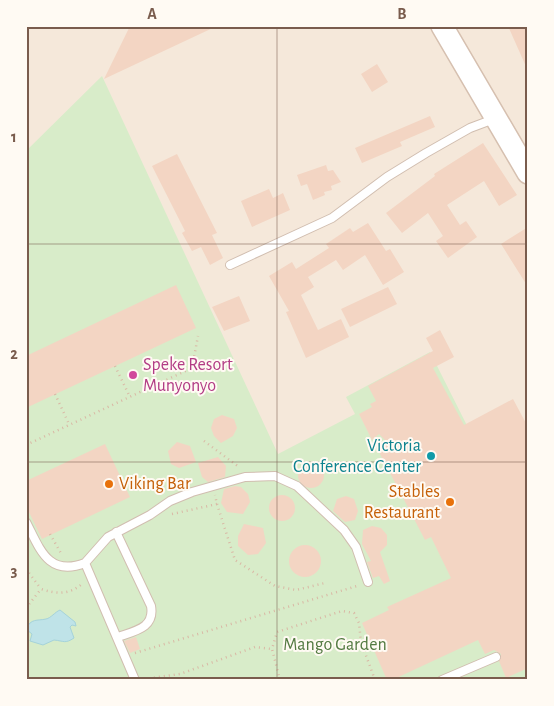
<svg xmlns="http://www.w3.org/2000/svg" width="554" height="706" font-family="'Alegreya Sans',sans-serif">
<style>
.residential{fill:#f5e8da}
.green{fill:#d8ecc9}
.water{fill:#bfe3e8;stroke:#a5d3da}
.building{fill:#f3d5c3}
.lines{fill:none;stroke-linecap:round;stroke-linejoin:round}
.lane-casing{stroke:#d1beb0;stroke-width:10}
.secondary-casing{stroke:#d6c0b0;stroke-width:24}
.path{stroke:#d9b8a5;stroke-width:2.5;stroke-dasharray:1 4;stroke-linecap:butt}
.lane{stroke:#fff;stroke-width:8}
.secondary{stroke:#fff;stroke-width:21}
.grid{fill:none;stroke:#7a5c4d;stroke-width:1;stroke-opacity:0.55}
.hotel-dot{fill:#d1479c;stroke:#fffaf3;stroke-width:2}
.culture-dot{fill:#0f9aa8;stroke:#fffaf3;stroke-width:2}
.food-dot{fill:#e8710a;stroke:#fffaf3;stroke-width:2}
.labels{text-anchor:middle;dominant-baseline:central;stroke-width:4;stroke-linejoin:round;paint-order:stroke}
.hotel-label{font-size:18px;fill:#b23c85;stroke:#fffaf3;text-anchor:start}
.culture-label{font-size:18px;fill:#0d838f;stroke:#fffaf3;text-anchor:end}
.food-label{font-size:18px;fill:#c56008;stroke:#fffaf3;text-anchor:start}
.park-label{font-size:18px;fill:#537a41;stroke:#fffaf3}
.neatline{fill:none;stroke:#7a5c4d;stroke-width:2}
.grid-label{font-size:16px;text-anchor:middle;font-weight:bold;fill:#7a5c4d}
</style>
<rect width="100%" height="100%" fill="#fdf6ec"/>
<path class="residential" d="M26,26H528V680H26Z"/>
<path class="green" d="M102,76L278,454L355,414L346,397L430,352L504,499L528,486V680H26V151Z"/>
<path class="water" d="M60,610L75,622L76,626L72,625L70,627L74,638C65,644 64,641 54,640L43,645L30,641L32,634L26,629C31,618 37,621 46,619C51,618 55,612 60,610Z"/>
<path class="building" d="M130,26H217L104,79Z
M508,26H528V71Z
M377,64L388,82L372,92L361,74Z
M430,116L435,127L400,142L402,146L362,163L355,148Z
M483,143L517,195L499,206L484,181L447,205L460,225L466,221L477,237L448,258L436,241L443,236L428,213L402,233L386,213L435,176L434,174Z
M177,154L217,233L212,235L223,258L210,265L201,247L192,251L182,233L185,231L152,166Z
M326,165L328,171L333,170L341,182L331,186L332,190L324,192L325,195L313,200L307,184L301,186L297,175Z
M269,189L273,198L283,193L290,210L252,227L241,201Z
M368,223L386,251L390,249L404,272L383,285L365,255L343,270L336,260L308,277L314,287L301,295L318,330L341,319L349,337L306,358L286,312L289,311L269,276L292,262L296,269L329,248L326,244L350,228L353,232Z
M528,227V287L501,244Z
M176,285L196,328L26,408V356Z
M388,287L397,304L350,327L341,309Z
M239,296L250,321L224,331L212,307Z
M440,330L454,357L433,368L464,425L513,399L528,427V668L506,678L499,661L501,654L494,650L485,654L478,640L392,680H387L362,623L389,610L387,607L451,578L431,537L425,540L378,450L386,441L379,434L372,440L359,414L372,407L370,404L376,401L368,386L433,351L426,338Z
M222,415L234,419L237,428L233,436L221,443L214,436L211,428L214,419Z
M177,442L190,446L196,462L179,468L171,464L168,451Z
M105,444L130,497L42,539L26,506V481Z
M218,457L226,466L225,477L208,482L202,477L198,463Z
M298 475a13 13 0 1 1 26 0a13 13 0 1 1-26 0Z
M235,486L241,487L248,494L250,502L243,514L227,512L221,503L224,489Z
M269 508a13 13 0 1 1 26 0a13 13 0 1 1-26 0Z
M346,496L354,499L358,511L355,520L345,522L333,511L337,499Z
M244,524L263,528L266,543L258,554L248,555L238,546V536Z
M372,526L381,528L387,535V545L380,552L390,581L384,584L379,576L373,578L367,562L371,561L362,544L363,530Z
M289 561a16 16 0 1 1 32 0a16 16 0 1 1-32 0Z
M136,637L140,649L130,653L124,641Z"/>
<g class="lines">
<defs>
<path id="lane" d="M230,265L332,218L387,177L426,153L470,128L494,119
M26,522C40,549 48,577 85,563L135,680
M116,532L151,606C155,628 135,631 118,637
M85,563L108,537L150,515L170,501L192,492L245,477L275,476L297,486L344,530L356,547L368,582
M442,680L496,657"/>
<path id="secondary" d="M442,26L528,173"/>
</defs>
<use href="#lane" class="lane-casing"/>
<use href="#secondary" class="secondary-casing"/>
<path class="path" d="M115,366L130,397
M55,394L69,424
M204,441L239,467
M26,445L192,368L198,336
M217,504L235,560L275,586L296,590L325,583
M172,514L217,504L215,495
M50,534L62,555
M26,569L41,589
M26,608L41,589C56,594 69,595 82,584
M135,653L357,586
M144,679L180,674L255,647L272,649
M280,680L272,649L277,632L342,611L354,613L359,623L361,642L375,680"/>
<use href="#lane" class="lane"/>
<use href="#secondary" class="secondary"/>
</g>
<path class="grid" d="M277,26V680M26,244H528M26,462H528"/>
<circle class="hotel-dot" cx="133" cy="375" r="5"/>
<circle class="culture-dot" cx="431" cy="456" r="5"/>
<g class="food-dot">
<circle cx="109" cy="484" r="5"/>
<circle cx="450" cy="502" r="5"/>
</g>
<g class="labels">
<g class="hotel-label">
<text x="143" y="365">Speke Resort<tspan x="143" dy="21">Munyonyo</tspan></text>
</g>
<g class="culture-label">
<text x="421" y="446">Victoria<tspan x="421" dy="21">Conference Center</tspan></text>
</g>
<g class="food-label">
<text x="119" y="484">Viking Bar</text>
<text x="440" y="492" text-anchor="end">Stables<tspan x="440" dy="21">Restaurant</tspan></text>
</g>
<g class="park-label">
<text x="335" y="645">Mango Garden</text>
</g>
</g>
<rect width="554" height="706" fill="none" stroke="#fffaf3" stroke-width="55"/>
<rect x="28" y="28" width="498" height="650" class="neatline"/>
<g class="grid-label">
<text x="152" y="19">A</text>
<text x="402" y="19">B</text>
<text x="14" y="142">1</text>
<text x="14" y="359">2</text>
<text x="14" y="576">3</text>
</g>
</svg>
